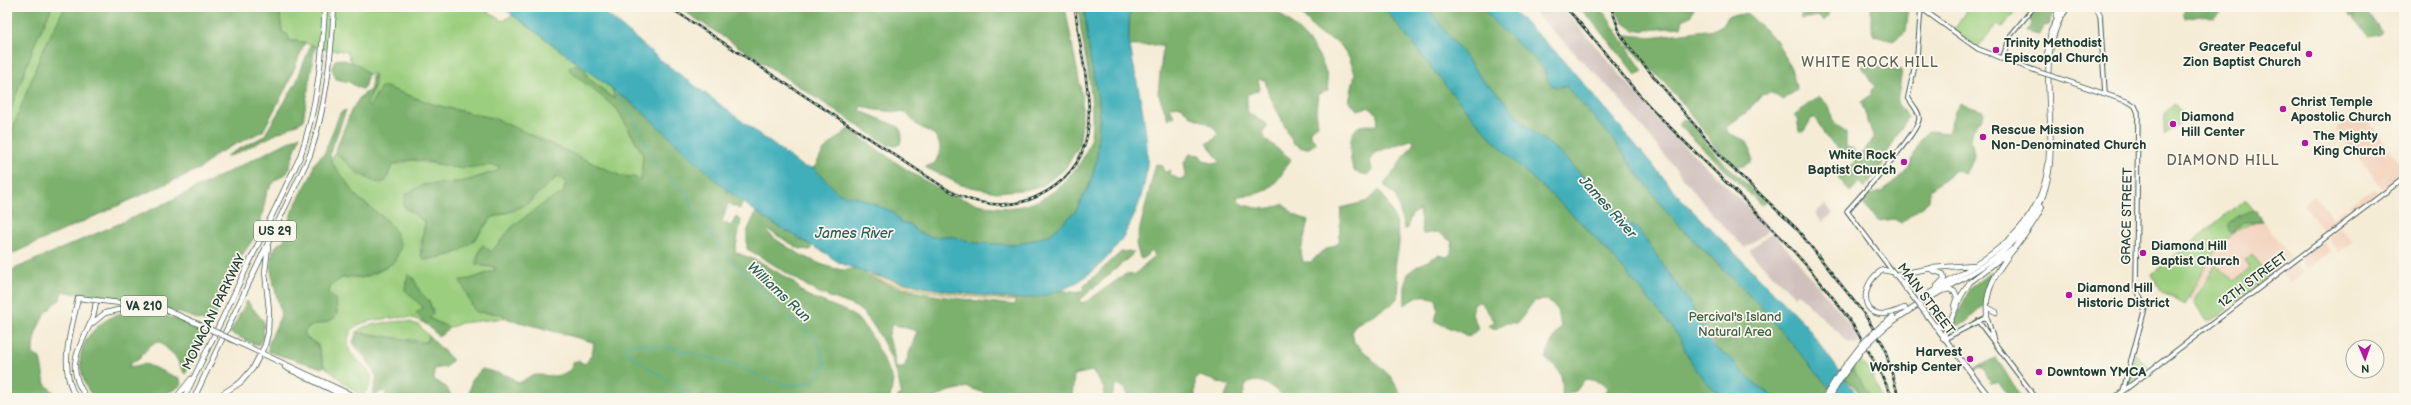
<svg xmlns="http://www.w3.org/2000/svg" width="2411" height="405" font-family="'Balsamiq Sans',sans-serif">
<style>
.built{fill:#f3d4bf}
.industrial{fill:#cfc0bb}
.green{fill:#9bce7e;stroke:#5d8659}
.forest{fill:#7cb16d;stroke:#4e7750;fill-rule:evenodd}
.sand{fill:#eeda9e;stroke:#868c69}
.water{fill:#3fafba;stroke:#2f7677}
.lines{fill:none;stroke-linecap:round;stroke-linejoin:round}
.stream{stroke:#3fafba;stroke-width:1}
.secondary-casing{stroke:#3f574c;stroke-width:5.5}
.primary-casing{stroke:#3f574c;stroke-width:6}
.highway-casing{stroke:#3f574c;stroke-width:6}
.secondary{stroke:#fff;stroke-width:3.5}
.primary{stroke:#fff;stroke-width:4}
.highway{stroke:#fff;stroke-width:4.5}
.rail-casing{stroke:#1f3d34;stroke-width:2.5}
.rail{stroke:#fbf7ec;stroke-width:1;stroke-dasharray:3;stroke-linecap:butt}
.secondary-bridge-casing{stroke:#3f574c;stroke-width:5.5;stroke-linecap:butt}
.primary-bridge-casing{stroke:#3f574c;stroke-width:6;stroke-linecap:butt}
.highway-bridge-casing{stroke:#3f574c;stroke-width:6;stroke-linecap:butt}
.secondary-bridge{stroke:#fff;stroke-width:3.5}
.primary-bridge{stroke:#fff;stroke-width:4}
.highway-bridge{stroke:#fff;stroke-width:4.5}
.poi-dot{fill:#b5179e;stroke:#fbf7ec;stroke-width:1.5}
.labels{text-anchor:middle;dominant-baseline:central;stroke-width:3.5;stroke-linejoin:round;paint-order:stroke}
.shield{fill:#fbf7ec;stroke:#61756b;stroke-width:1}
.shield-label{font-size:12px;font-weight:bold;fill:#1f3d34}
.poi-label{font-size:13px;font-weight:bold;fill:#1f3d34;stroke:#fbf7ec;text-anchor:start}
.street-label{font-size:13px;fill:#1f3d34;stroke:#fbf7ec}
.park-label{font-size:13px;fill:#3e6146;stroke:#fbf7ec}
.neighbourhood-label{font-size:14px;letter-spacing:1px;fill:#5f6156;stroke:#fbf7ec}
.water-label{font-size:14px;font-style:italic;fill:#295f5c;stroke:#fbf7ec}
</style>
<rect width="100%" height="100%" fill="#fbf7ec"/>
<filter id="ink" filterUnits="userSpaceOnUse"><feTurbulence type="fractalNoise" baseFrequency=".025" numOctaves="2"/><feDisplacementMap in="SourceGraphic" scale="8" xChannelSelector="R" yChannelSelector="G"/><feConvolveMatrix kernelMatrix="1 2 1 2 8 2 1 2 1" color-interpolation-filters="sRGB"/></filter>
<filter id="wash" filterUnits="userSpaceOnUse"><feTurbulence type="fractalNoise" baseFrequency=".012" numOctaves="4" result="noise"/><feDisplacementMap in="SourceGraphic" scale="16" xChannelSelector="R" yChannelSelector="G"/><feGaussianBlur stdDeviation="0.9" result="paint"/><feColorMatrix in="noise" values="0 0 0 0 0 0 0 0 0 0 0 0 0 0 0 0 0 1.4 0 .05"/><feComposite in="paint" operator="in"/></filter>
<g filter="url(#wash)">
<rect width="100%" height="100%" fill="#f5ecd6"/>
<path class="built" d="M2360,111L2404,168V175L2384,190L2336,129Z
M2374,189L2378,194L2354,213L2349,205Z
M2314,196L2333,218L2344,209L2350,216L2326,234L2303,205Z
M2246,199L2292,259L2211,322L2206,321L2189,297L2185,306L2159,291L2151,274Z
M2341,228L2353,243L2339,253L2328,238Z
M2324,242L2330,251L2307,269L2300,260Z
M2296,262L2304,273L2290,284L2282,273Z"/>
<path class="industrial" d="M1529,7H1559L1572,18L1663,125L1771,229L1745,248L1716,219L1616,95Z
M1826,204L1833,214L1822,222L1815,213Z
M1773,232L1847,320L1861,341L1855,345L1853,343L1850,344L1797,293L1794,296L1750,253V250Z"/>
<path class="green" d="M52,7H65L42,52L7,144V120L35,43Z
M268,7H480L503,21L513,15L612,89L615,99C613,98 590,80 588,77C584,72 583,69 578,65L595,90L617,109L643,154L641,181L634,177L621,176L496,119L435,105L386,87H381L369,107L367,105L374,74H368L351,61L347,52C338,49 327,51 318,48C307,45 303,40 290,41L287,34L282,32L280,13Z
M1968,7H2031L2026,13L2017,8L2003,27L1996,25L1978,47L1954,31Z
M2174,103L2186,119L2164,136V114Z
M335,152L358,173L376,183L392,166L411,160L456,167L483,165L500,166L497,171L466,181L423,185L403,206L425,222L420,249L423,259L426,260L452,255L477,237L491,218L516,210L530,202L544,187L557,177L564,178L567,184L563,193L546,202L514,225L491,252L480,250L475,262L486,267H496L495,270L471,279L505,318L461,323L449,328L429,318L433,310L429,301L420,292L413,277L406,280L405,290L422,305V321L427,325C415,317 407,316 393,318C377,320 349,320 348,341C348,346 349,352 353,355C364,369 382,374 363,395L358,394L324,366L318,345L307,338L304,332C312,320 329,327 337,315L336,299L328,294C327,271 357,281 368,276C386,268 392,267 400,249L369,206L358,198L348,187L331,161Z
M2245,199L2262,221C2225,222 2199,276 2185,305L2160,290L2152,274Z
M2252,254L2269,276L2210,321H2207L2194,302L2216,264L2234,281L2250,269L2244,260Z
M406,321L419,325L429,336L427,342L357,332C362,323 395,322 406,321Z
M2135,353L2147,368L2129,383Z
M1858,357L1870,370L1882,398H1864L1844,377Z"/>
<path class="forest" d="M7,7H52L35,43L7,120Z
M65,7H268L280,13L282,32L287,34L290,41L305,42L287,86L263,131L218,153L201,168L7,256V144L42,52Z
M678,7H1065L1082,96V122L1079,146L1064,170L1043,185L1033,189L997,192L961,185L925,167L935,163L940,152V145L935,135L917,125L906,113L875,110L861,106L860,109L863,112L899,127L902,135L900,144L895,146L888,145Z
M1078,7H1084L1090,58L1100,108L1097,158L1090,184L1075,212L1050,235L1016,245L976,243L950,236L930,237L916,231L910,224L900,222C886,203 861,202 840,194C831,190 821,176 814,168L824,150L848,129C904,166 993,245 1059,187C1073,173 1088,157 1091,136C1096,94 1082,49 1078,7Z
M1130,7H1279L1278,12C1302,32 1329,57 1328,90L1318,94L1316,110L1318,125L1310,130V136L1317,143L1309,148H1302L1293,143L1268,92L1265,80L1258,79L1260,89L1247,95V111C1254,118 1263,119 1268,126L1263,133L1266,140L1291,159C1276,185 1269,195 1237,196L1239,203C1255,209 1267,211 1284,204L1294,215L1308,220L1301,252L1303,262H1311L1321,252L1339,243L1341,208L1368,201L1379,190C1390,206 1397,220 1399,239C1400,253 1390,270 1399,281L1398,297L1392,304L1355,325L1352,331L1354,342L1391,377L1403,398H1291C1288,394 1284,396 1280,393C1268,385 1261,377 1246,384L1242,398H1224L1230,386L1200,376L1195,381V398H1127L1126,390L1117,384L1114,389L1112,398H1104V388L1092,371L1074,375L1072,398H1033L1012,393L989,395L968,387L946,392L936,398H897L901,393C899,370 876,320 857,308C843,300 825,297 812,289C790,275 769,261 747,249V232L756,212L812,246L810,250L800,249L768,230L767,232C784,247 822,269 845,270C849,270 851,269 854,269C864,271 870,278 879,281C917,296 964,299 1005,304L1015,305L1014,299C1031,300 1045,292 1061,291C1070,290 1074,295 1083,291L1084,286L1121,252L1129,251L1134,253L1080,300L1082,303L1087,301L1126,274L1134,275L1154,256L1151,251L1143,259L1140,258L1136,244L1156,164L1163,166V171L1166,172L1170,170V174L1178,179H1183L1186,176L1184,162L1190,154L1200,155L1202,159C1208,162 1214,165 1220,162L1207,143L1214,140L1218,134C1212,118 1188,122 1182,106L1170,107L1174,117L1168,119L1158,93L1163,45L1129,46ZM892,324L917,331L904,368H896L893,349L888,338Z
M1295,7H1384C1422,56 1459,105 1502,149C1527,175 1555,197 1580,222C1616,259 1649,299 1681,339C1688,362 1705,384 1725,398H1602L1607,388L1598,381L1585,379L1576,391L1562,396C1563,377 1562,370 1546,359L1551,343L1561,327L1558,310L1547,300L1534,301L1518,323H1505L1494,330L1489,326L1495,322L1481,302L1474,303L1472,315L1479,328L1469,337C1458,330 1447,328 1435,321L1438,309L1436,299C1423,295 1415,296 1405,305C1404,267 1406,273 1439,255L1447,257L1451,253L1452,242L1438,232L1423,234L1419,210L1412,214L1407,228L1404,229L1396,196L1384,185L1414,143L1413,139L1374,153L1370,160L1372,171L1367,175L1355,172C1349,163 1347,134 1358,127C1363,124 1372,126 1377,125L1378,114L1368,107L1358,110L1349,102L1355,73L1349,57L1339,43L1318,33Z
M1427,7H1483C1498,32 1542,52 1547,80L1557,88L1566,86L1610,136L1634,170L1680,227L1758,304L1830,387L1823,398H1775L1747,377L1721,351L1716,349L1689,302L1638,229L1626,221L1557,150L1528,128L1495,90L1485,83Z
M1578,7H1597L1605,14L1643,71L1636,75L1596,25Z
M1613,7H1694L1691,15L1683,20L1681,27L1635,31L1624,23Z
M1802,7H1828V17L1824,21L1817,16L1803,19L1801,18Z
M1871,7H1909L1906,31L1893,41L1874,36L1871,27Z
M2036,7H2056L2049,25L2043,26L2039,35L2027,32L2032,24L2029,17Z
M2186,7H2225L2214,19L2200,15L2185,18L2183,13Z
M2346,7H2362L2360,11L2367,13L2382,31L2379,34L2369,36L2353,19L2355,16L2350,17Z
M1748,14L1776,40L1791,68L1797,90L1783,100L1772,93L1761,95L1747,112L1726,127L1728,133L1747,141L1751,151L1752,161L1745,166H1734L1722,156L1681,101L1630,47L1625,38L1626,35L1650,37L1715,29L1724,24L1729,15Z
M311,44L315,46L303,121L233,155L226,156L264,136L296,83Z
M341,59L359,65L368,74L364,88L361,89L349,82L336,79L332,69L335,60Z
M575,64L583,68L588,77L612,98H615L612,89L638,108L743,202L740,209L728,203L722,222L731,226L736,217L741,220L735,252L762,263L792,281L806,295L846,311L857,318L871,335L890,374L893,380L890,398H462L469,394L472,379L482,369L509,376L518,383C524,382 526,377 531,376C547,372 554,382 571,369L572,362L578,361L585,364C590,359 595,349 593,342L508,319L502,314L475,312L460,280L471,279L495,270V267L476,265L481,247L484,245L491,252L514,225L546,202L563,193L566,181L557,177L525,205L491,218L474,240L459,252L426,260L421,256L425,222L403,206L406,194L423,185L466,181L497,171L500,166C485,164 473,168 459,168C436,167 416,151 392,166L386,181L380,183L358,173L335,152L351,111L360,97L371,89L372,76L374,74L375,84L367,105L369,107L381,87H386L435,105L496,119L621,176L634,177L641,181L643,154L617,109L570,71L569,68Z
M1861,65L1902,70L1897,103L1908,117L1882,162L1883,164L1864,188L1859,183L1850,192L1838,177L1856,162L1853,158L1864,151L1874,138L1861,102L1871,95V90L1875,87Z
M1819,96L1829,106L1833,121L1846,133V147L1853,149L1855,152L1847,158L1825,136L1815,118H1812L1804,131H1799L1797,118L1794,115Z
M1960,104L1984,111L1983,117L1971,133C1971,156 1981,152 1964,174L1955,170L1930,190L1929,201L1901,223L1894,219L1878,221L1863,204L1861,198L1883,191L1910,168L1915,152L1921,139L1929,131L1948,133L1955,111Z
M346,110L330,154L331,161L358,198L384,218L394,229L401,246L395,261L390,265L362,278L352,276L342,278L331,285L328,294L336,299L337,315C329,327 312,320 304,332L307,338L317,345L324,366L322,368L269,352L268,345L281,315L271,271V258L276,246L284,240L292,211L312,174L314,164L325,152L340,113Z
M1682,119L1687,120L1722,161L1765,201L1761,205L1678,124Z
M300,136L287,173L276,180L267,191L259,231L235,265L234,276L213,321L209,323C187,316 167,307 144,303C117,297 89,297 62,291L60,300C43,310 32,335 33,354L40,358L45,384L60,398H7V272L160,206Z
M2255,210L2262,221H2243L2232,233L2229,232V224C2237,216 2244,212 2255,210Z
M1991,272L1985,304L1966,322L1951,329L1970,288Z
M408,274L413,278L420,292L429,301L433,313L429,318L449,328L439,337L416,313L424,308L405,290Z
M247,301L264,322L263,337L258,346L230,333Z
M129,310C156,311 176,318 201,330L203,340L185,374L175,356L160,342C148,343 148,350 140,357C136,361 131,362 128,367L146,364L180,379L181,385C156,404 124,398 95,398C87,391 85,384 82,374C73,342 100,318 129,310Z
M357,332L422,343L427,342L429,336L453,360L446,367L434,369V380L446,387L453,398H385L386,392L383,391L372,397L377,377L367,360L353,343Z
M1996,357L2020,396L2019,398H2010L1998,382L1990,383L1991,380L1987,378L1985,370L1980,368L1975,371L1974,370Z
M1853,366L1854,372L1872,398H1865L1845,377Z"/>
<path class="sand" d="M870,275L928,288L1015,300L1010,301C985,298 885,289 870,275Z"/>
<path class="water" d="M502,7H599L662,61L803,167L814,168L839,194L860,198L893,212L900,222L910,224L916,231L930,237L950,236L976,243L1016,245L1050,235L1075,212L1090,184L1097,158L1100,108L1090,58L1084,7H1130C1130,19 1127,34 1130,46C1136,80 1145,113 1147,147C1151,213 1105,286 1037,297C1014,301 991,296 968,294C937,290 848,275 827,254L767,220L728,191L638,108Z
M1384,7H1427L1485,83L1495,90L1528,128L1557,150L1626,221L1638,229L1689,302L1712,346L1728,356L1747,377L1775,398H1725C1705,384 1688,362 1681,339C1649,299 1616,259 1580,222C1555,197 1527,175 1502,149C1459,105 1422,56 1384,7Z
M1483,7H1509L1561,57L1683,201L1805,324L1859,398H1838L1758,304L1669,215L1610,136L1566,86H1552C1546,80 1547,73 1542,67C1525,46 1497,31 1483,7Z"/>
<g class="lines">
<path class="stream" d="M616,91L617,96L632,114L656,164L687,194L696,215L727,255L790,319L816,338L825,364C806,405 763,375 732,365C714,358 640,338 625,346V350L632,357L695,398"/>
</g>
</g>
<g filter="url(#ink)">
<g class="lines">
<defs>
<path id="secondary" d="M1921,8L1978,49L2039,72
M2100,15L2105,93
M2002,59L2011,35L2034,7
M2055,77L2129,102L2135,106L2138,113L2136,287L2145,308L2123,391
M1893,272L1847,211C1859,197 1918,134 1919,119C1920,111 1911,104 1908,97L1917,56L1921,7
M1978,321L2036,398
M1944,339L1987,317L1994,341
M2114,398L2404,178"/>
<path id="primary" d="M1895,274L1913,297
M1920,306L1990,398"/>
<path id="highway" d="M2096,7L2100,15
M2056,17L2059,7
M2046,61L2051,31L2064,7
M1932,270L1943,274L1944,279L1937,286
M1893,272L1883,270C1863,280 1858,312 1881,314C1889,315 1898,310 1905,308
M1895,275L1932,268L1973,265
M1906,289L1905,280L1911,274
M1942,291L1949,289L1955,292L1957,297L1954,306
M1928,294C1987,258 2049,229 2049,149
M1987,307L1996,312
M1987,317C1987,310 1986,303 1988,296C1995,262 2028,239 2042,207
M90,325L105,313L131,307
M1934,325L1942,327L1947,323
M1881,326L1893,317
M1883,329C1926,294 1990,272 2024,230C2082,157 2020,70 2068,7
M1943,338L1961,296L1970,282L2013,249
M235,341L358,398
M285,367L348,398
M76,398C58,366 71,332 78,298L162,308L205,327
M87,398C56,357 94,337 96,301
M176,398L191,379
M184,398L300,157C317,108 322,59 325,7
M194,398L310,155C326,106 331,58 334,7
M216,398L241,382L253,368L265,345L268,333L269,310L265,272L268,247
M1824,398L1839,374
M1829,398L1842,377"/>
</defs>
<use href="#secondary" class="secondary-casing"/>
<use href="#primary" class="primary-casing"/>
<use href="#highway" class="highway-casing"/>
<use href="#secondary" class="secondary"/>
<use href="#primary" class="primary"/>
<use href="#highway" class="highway"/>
<defs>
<path id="rail" d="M669,7L948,190C975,205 1007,210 1036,197C1119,159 1081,76 1075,7
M1565,7C1598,40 1623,80 1656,113C1722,181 1795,242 1850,321C1867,345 1880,372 1893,398
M1611,7L1620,33L1633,52L1725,161L1797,229L1865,315L1884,346L1899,398"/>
</defs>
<use href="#rail" class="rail-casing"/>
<use href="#rail" class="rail"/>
<defs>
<path id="secondary-bridge" d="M2039,72L2055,77"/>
<path id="primary-bridge" d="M1913,297L1920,306"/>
<path id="highway-bridge" d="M205,327L235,341
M1839,374L1862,344L1881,326
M1842,377L1863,348L1883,329"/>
</defs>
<use href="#secondary-bridge" class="secondary-bridge-casing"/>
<use href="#primary-bridge" class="primary-bridge-casing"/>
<use href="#highway-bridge" class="highway-bridge-casing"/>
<use href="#secondary-bridge" class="secondary-bridge"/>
<use href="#primary-bridge" class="primary-bridge"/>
<use href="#highway-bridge" class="highway-bridge"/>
</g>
</g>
<g class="poi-dot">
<circle cx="1996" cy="50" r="4"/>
<circle cx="2309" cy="54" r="4"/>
<circle cx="2283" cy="109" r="4"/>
<circle cx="2173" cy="124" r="4"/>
<circle cx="1983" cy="137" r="4"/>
<circle cx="2305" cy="143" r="4"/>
<circle cx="1904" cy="162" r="4"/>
<circle cx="2143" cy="253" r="4"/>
<circle cx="2069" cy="295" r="4"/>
<circle cx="1970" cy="359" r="4"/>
<circle cx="2039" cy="372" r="4"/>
</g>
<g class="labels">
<g class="shield">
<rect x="254" y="221" width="42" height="20" rx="3"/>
<rect x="121" y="296" width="46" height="20" rx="3"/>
</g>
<g class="shield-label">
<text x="275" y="231">US 29</text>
<text x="144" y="306">VA 210</text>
</g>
<g class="poi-label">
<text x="2004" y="43">Trinity Methodist<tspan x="2004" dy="15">Episcopal Church</tspan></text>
<text x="2301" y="47" text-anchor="end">Greater Peaceful<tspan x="2301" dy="15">Zion Baptist Church</tspan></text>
<text x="2291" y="102">Christ Temple<tspan x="2291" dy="15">Apostolic Church</tspan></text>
<text x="2181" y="117">Diamond<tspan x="2181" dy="15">Hill Center</tspan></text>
<text x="1991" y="130">Rescue Mission<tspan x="1991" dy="15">Non-Denominated Church</tspan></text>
<text x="2313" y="136">The Mighty<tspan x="2313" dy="15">King Church</tspan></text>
<text x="1896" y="155" text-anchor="end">White Rock<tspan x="1896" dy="15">Baptist Church</tspan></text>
<text x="2151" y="246">Diamond Hill<tspan x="2151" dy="15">Baptist Church</tspan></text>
<text x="2077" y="288">Diamond Hill<tspan x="2077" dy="15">Historic District</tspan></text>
<text x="1962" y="352" text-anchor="end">Harvest<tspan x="1962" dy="15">Worship Center</tspan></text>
<text x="2047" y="372">Downtown YMCA</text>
</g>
<g class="street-label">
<text transform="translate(2127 216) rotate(-89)">GRACE STREET</text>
<text transform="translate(2253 280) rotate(-37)">12TH STREET</text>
<text transform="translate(1926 299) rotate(53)">MAIN STREET</text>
<text transform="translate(214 312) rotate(-64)">MONACAN PARKWAY</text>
</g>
<g class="park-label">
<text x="1735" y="317">Percival's Island<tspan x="1735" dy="15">Natural Area</tspan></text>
</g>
<g class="neighbourhood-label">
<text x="1870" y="62">WHITE ROCK HILL</text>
<text x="2223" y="160">DIAMOND HILL</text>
</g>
<g class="water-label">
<text transform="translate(1608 207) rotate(48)">James River</text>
<text x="854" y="233">James River</text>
<text transform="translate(779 292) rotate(43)">Williams Run</text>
</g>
</g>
<rect width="2411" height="405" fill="none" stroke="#fbf7ec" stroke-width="24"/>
<g transform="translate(2365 359) rotate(178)"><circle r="19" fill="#fbf7ec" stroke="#a3ada2"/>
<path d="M0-3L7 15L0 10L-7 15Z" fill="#b5179e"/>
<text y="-6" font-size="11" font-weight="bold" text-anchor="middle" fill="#1f3d34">N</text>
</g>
</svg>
